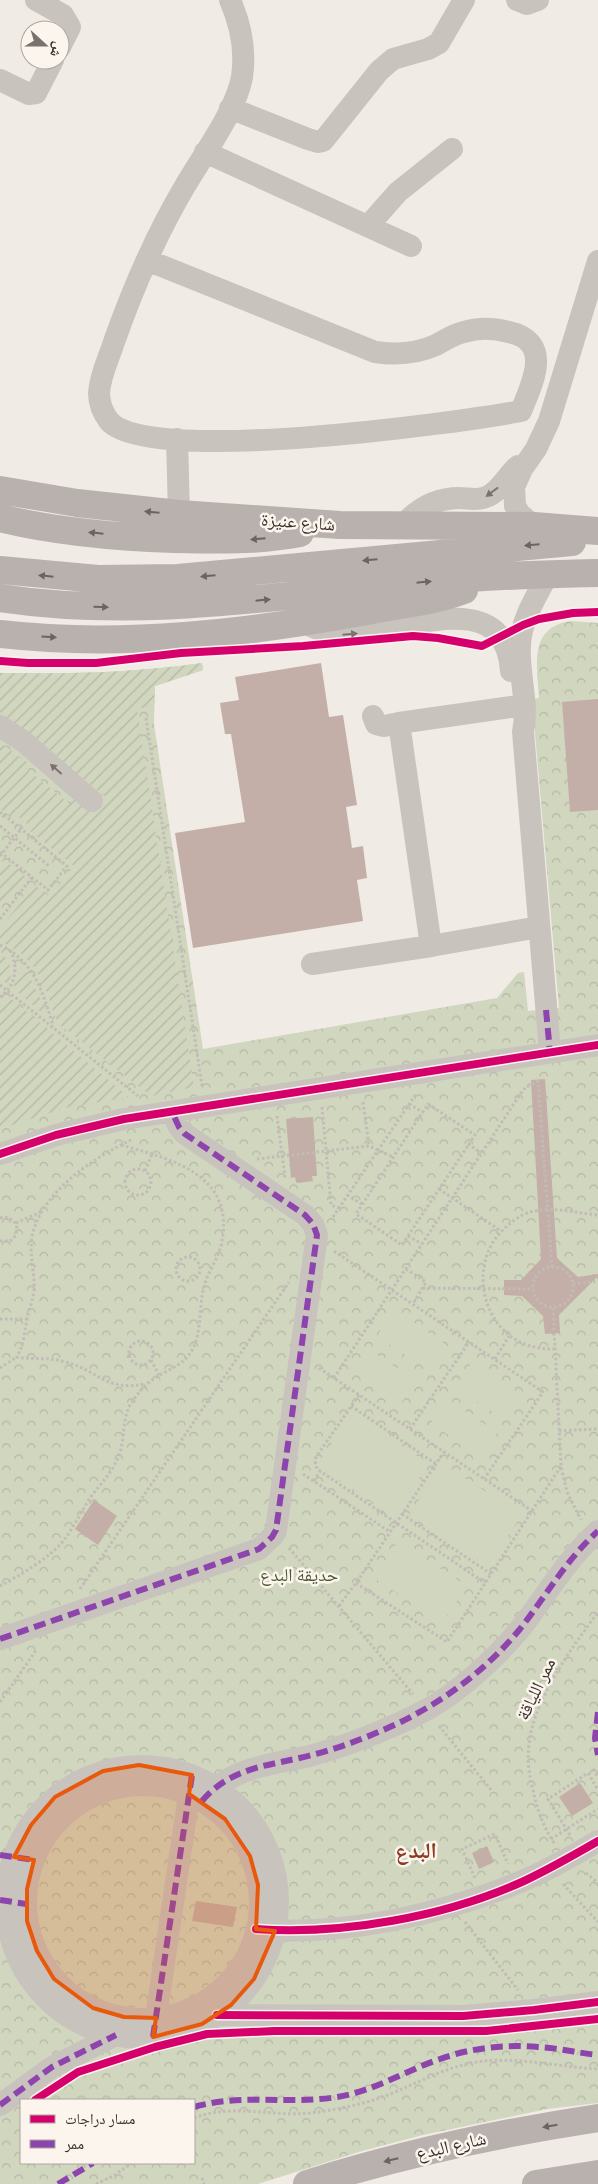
<svg xmlns="http://www.w3.org/2000/svg" width="598" height="2184" font-family="'Fira Sans Condensed','Noto Naskh Arabic',sans-serif">
<style>
.park{fill:url(#park-crowns);fill-rule:evenodd}
.garden{fill:url(#garden-furrows)}
.pitch{fill:#d1d6bf}
.building{fill:#c3afa7}
.lines{fill:none;stroke-linecap:round;stroke-linejoin:round}
.path{stroke:#c2bbb6;stroke-width:3;stroke-dasharray:2.5 2.5;stroke-linecap:butt}
.minor{stroke:#c9c3be;stroke-width:22}
.major{stroke:#b8b1ad;stroke-width:28}
.quiet{stroke:#8e44ad;stroke-width:6;stroke-dasharray:12 6;stroke-linecap:butt}
.cycleway-casing{stroke:#fbf5ee;stroke-width:11}
.cycleway{stroke:#d6006c;stroke-width:8}
.oneway{fill:#7b726d}
.oneway2{fill:#6d645f}
.marked{fill:#e8590c;fill-opacity:0.2;stroke:#e8590c;stroke-width:4;stroke-linejoin:round}
.labels{text-anchor:middle;dominant-baseline:central;stroke-width:5;stroke-linejoin:round;paint-order:stroke}
.street-label{font-size:18px;fill:#3b302b;stroke:#fbf5ee}
.park-label{font-size:18px;fill:#4a5a2e;stroke:#fbf5ee}
.district-label{font-size:22px;font-weight:bold;fill:#8c3b22;stroke:#fbf5ee}
</style>
<defs>
<pattern id="park-crowns" width="20" height="18" patternUnits="userSpaceOnUse" patternTransform="scale(1.25)"><rect width="20" height="18" fill="#d1d6bf"/><path d="M2 6a3 3 0 1 1 6 0M12 15a3 3 0 1 1 6 0" fill="none" stroke="#b4b8a4"/></pattern>
<pattern id="garden-furrows" width="10" height="10" patternUnits="userSpaceOnUse" patternTransform="scale(1.25)"><rect width="10" height="10" fill="#d1d6bf"/><path d="M-1 1l2-2M0 10L10 0M9 11l2-2" fill="none" stroke="#b4b8a4"/></pattern>
</defs>
<rect width="100%" height="100%" fill="#f0ebe5"/>
<path class="park" d="M572,621L598,623V2103L547,2109L423,2135L362,2151L258,2184H0V673C69,674 133,673 202,663L203,670L155,686L154,724L203,1049L497,998L518,973L524,972L528,1011L559,1008L532,699L539,698C537,666 528,626 572,621ZM21,2100H194V2163H21Z"/>
<path class="garden" d="M202,663L203,670L155,686L154,705L137,709L194,1087L151,1096L59,1024C54,1017 52,1007 49,998C39,969 28,955 0,941V928L35,885L50,897L74,866L30,831L33,828L17,816L14,819L0,808V743L28,763L25,768L70,804L76,798L94,812L106,797L0,712V673C69,674 133,673 202,663Z
M4,860L25,876L0,908V865Z
M0,952C11,961 14,972 8,985L0,978Z
M20,967L28,974L45,1008L44,1011H40L14,989L20,975Z
M8,996L129,1097L65,1108L0,1129V1002Z"/>
<path class="pitch" d="M395,1310L448,1346L431,1372L377,1336Z
M373,1352L416,1381L402,1402L359,1373Z
M472,1362L522,1395L505,1420L455,1387Z
M447,1399L497,1433L480,1457L431,1423Z
M352,1413L429,1464L394,1516L317,1465Z
M443,1464L522,1515L488,1566L409,1515Z
M398,1541L467,1586L443,1622L374,1578Z"/>
<path class="building" d="M321,663L329,717L343,715L357,805L346,807L352,848L363,846L367,878L357,880L363,921L193,948L175,833L245,822L231,734H225L220,703L239,700L235,677Z
M598,699V810L570,812L562,702Z
M545,1079L557,1258L578,1277L598,1274V1276L559,1315L560,1333L545,1334L543,1316L522,1296L504,1295V1280H521L541,1259L531,1080Z
M313,1117L317,1176H312L313,1181L298,1183L296,1182L295,1177L291,1178L286,1119Z
M94,1500L117,1516L98,1545L75,1529Z
M580,1783L593,1803L572,1816L559,1797Z
M487,1846L494,1862L479,1869L472,1853Z
M196,1901L237,1907L233,1927L192,1921Z"/>
<g class="lines">
<path class="path" d="M146,718L202,1086
M0,812L67,866L48,890L0,852
M0,826L49,866
M0,856L21,829
M0,919L32,877
M0,945C34,961 43,992 53,1026
M0,985L138,1096
M0,997C16,986 18,968 11,951
M538,1080L552,1267
M363,1102L369,1146
M409,1104L423,1112
M428,1104L475,1135L402,1245L356,1214Z
M322,1107L331,1205L339,1208
M277,1116L285,1177
M131,1140C93,1158 40,1193 32,1237C29,1255 35,1272 34,1290C33,1301 28,1310 27,1320C24,1334 24,1344 17,1357C32,1360 47,1357 62,1361C98,1369 104,1392 145,1384
M468,1144L481,1153
M257,1159L369,1146L393,1157
M125 1182a13 13 0 1 1 26 0a13 13 0 1 1-26 0Z
M145,1171L152,1154
M439,1189L501,1231
M347,1195L362,1204
M333,1217L416,1094
M0,1218C16,1214 23,1232 10,1241H0
M16,1223L41,1212
M408,1236L422,1244
M334,1251L543,1392L484,1479
M176 1269a12 12 0 1 1 24 0a12 12 0 1 1-24 0Z
M533 1287a20 20 0 1 1 40 0a20 20 0 1 1-40 0Z
M406,1269L426,1282L413,1304
M573,1284L598,1281
M423,1288L533,1289
M553,1308L561,1466L567,1492L581,1520
M0,1319H27
M129 1353a12 12 0 1 1 24 0a12 12 0 1 1-24 0Z
M555,1349C542,1349 529,1347 518,1341C478,1319 471,1259 504,1229C511,1222 520,1215 530,1212C554,1206 574,1213 598,1215
M495,1359L509,1336
M151,1360L159,1375
M0,1368L17,1357
M319,1368L532,1511
M334,1378L521,1093L526,1087L538,1081
M359,1395L316,1457L315,1461L317,1469L485,1583
M351,1406L436,1464
M410,1429L469,1342
M559,1431L598,1429
M303,1474L390,1532
M314,1481L320,1471
M402,1514L491,1574
M289,1548L413,1694
M356,1583L447,1642L561,1466
M0,1586C20,1575 50,1558 64,1540C74,1527 81,1512 90,1498C100,1484 113,1472 119,1455C125,1440 122,1422 129,1407C137,1393 146,1383 160,1375C170,1369 181,1365 188,1356C203,1338 198,1310 204,1287C207,1273 217,1261 221,1246C237,1175 174,1160 121,1145
M80,1589L289,1282
M339,1606L356,1583L444,1452
M0,1702L37,1649
M439,1726L492,1791
M593,1769L598,1777
M570,1835L548,1799L588,1773L598,1790
M551,1839L598,1809
M554,1843C543,1826 537,1809 533,1790C529,1775 527,1760 529,1744C534,1699 571,1649 598,1612
M586,1873L598,1883
M475,1878L462,1849L495,1834L508,1864
M563,1884L598,1922
M465,1922L518,1990
M194,2118C232,2103 271,2117 310,2113C336,2110 364,2104 388,2095C418,2083 445,2067 477,2062C518,2056 557,2067 598,2069
M202,2178L204,2184
M96,2184L113,2176L132,2163"/>
<path class="minor" d="M36,0L63,15L70,27L60,47
M517,0L527,4L538,0
M0,80L29,94L36,93L53,60
M230,108L308,139L318,142L323,141L379,71L393,59L428,49L439,43L464,0
M205,152L411,246
M368,226L398,192L452,149
M147,260L375,352C396,355 416,354 436,345C445,340 454,334 464,332C479,327 494,328 509,332C553,342 533,382 521,411C457,423 148,466 109,421C103,413 99,403 99,393C100,375 109,358 114,342C133,288 156,235 185,186C203,155 236,111 242,77C246,50 241,25 230,0
M177,439L179,514
M402,526C417,509 435,498 459,498C468,498 477,501 486,497C500,492 507,475 518,466
M534,526L520,514L515,506L514,487L522,469L536,449L549,421L598,261
M548,574C537,596 521,619 520,645C518,674 529,703 523,732L550,1052
M304,622C315,629 326,634 340,635C393,637 505,579 511,671
M525,705L399,723L431,946L539,927
M373,716L376,724L384,726L399,723
M0,726L23,741L92,801
M312,964L431,946
M0,1154L56,1135L124,1119L598,1045
M0,1639L259,1549L272,1537L276,1530L317,1235L313,1224L305,1215L185,1134L179,1127L172,1112
M6 1902a136 136 0 1 1 272 0a136 136 0 1 1-272 0Z
M26 1902a117 117 0 1 1 234 0a117 117 0 1 1-234 0Z
M206,1797C232,1767 274,1764 310,1756C328,1751 346,1745 364,1738C384,1730 406,1721 426,1710C458,1693 497,1657 520,1629C546,1596 566,1560 598,1531
M260,1930C348,1935 440,1915 520,1882C547,1871 573,1856 598,1841
M217,2015L463,2016L534,2010L598,2002
M154,2031L191,1781
M0,2105L52,2067L116,2035"/>
<path class="major" d="M0,490L77,503L179,514L340,525L534,526L598,531
M0,518C57,532 116,537 174,539C217,540 258,541 300,533
M0,570L98,579L178,578L572,542
M0,598C147,620 286,594 432,581C487,576 543,574 598,573
M0,634C122,648 248,633 367,611C400,604 433,602 464,590
M307,2184C402,2154 499,2133 598,2118
M536,2184L598,2174"/>
<path class="quiet" d="M546,1010L550,1052
M0,1639L259,1549L272,1537L276,1530L317,1235L313,1224L305,1215L185,1134L179,1127L172,1112
M598,1712L595,1738L598,1755
M202,1801C232,1766 270,1766 312,1755C336,1749 360,1740 383,1730C435,1708 484,1673 520,1629C546,1596 566,1560 598,1531
M0,1855L34,1860
M0,1900L26,1904
M153,2037L192,1775
M0,2105L52,2067L116,2035
M194,2107C243,2093 288,2105 337,2097C374,2091 405,2071 440,2059C471,2048 505,2044 538,2047C558,2048 578,2053 598,2055
M58,2184L93,2163"/>
<defs>
<path id="cycleway" d="M0,661L28,663H96L181,653L303,646L413,636L438,638L482,646L523,625L539,619L573,613L598,612
M0,1154L56,1135L124,1119L598,1045
M256,1929C342,1935 445,1917 524,1881C549,1869 574,1855 598,1841
M217,2015L463,2016L534,2010L598,2002
M35,2100L78,2072L155,2047L207,2034L274,2031H486L598,2019"/>
</defs>
<use href="#cycleway" class="cycleway-casing"/>
<use href="#cycleway" class="cycleway"/>
</g>
<defs><path id="oneway-solid" d="M-6-.8H1V-3.2L6.5 0L1 3.2V.8H-6Z" transform="scale(1.25)"/></defs>
<g class="oneway">
<use href="#oneway-solid" transform="translate(492 492) rotate(143)"/>
<use href="#oneway-solid" transform="translate(350 634) rotate(-5)"/>
<use href="#oneway-solid" transform="translate(56 769) rotate(-139)"/>
</g>
<g class="oneway2">
<use href="#oneway-solid" transform="translate(152 512) rotate(-175)"/>
<use href="#oneway-solid" transform="translate(96 533) rotate(-174)"/>
<use href="#oneway-solid" transform="translate(258 539) rotate(175)"/>
<use href="#oneway-solid" transform="translate(532 545) rotate(175)"/>
<use href="#oneway-solid" transform="translate(370 560) rotate(175)"/>
<use href="#oneway-solid" transform="translate(46 576) rotate(-174)"/>
<use href="#oneway-solid" transform="translate(208 576) rotate(175)"/>
<use href="#oneway-solid" transform="translate(424 582) rotate(-6)"/>
<use href="#oneway-solid" transform="translate(263 600) rotate(-6)"/>
<use href="#oneway-solid" transform="translate(101 607) rotate(2)"/>
<use href="#oneway-solid" transform="translate(49 637) rotate(3)"/>
<use href="#oneway-solid" transform="translate(550 2126) rotate(170)"/>
<use href="#oneway-solid" transform="translate(391 2160) rotate(166)"/>
</g>
<path class="marked" d="M139,1765L192,1775L189,1794L225,1819L250,1856L258,1885L256,1929L275,1931L254,1979L231,2005L202,2024L153,2037L156,2018L124,2017L93,2008L54,1979L37,1951L27,1921V1889L34,1860L14,1857L31,1825L55,1797L103,1771Z"/>
<g class="labels">
<g class="street-label">
<text transform="translate(298 522) rotate(4)">شارع عنيزة</text>
<text transform="translate(536 1689) rotate(-64)">ممر اللياقة</text>
<text transform="translate(451 2146) rotate(-13)">شارع البدع</text>
</g>
<g class="park-label">
<text x="299" y="1575">حديقة البدع</text>
</g>
<g class="district-label">
<text x="416" y="1850">البدع</text>
</g>
</g>
<rect x="20" y="2099" width="175" height="65" fill="#fbf5ee" stroke="#aea6a0"/>
<rect x="30" y="2115" width="25" height="8" fill="#d6006c" stroke="#aea6a0"/>
<text x="65" y="2124" font-size="15" fill="#3b302b">مسار دراجات</text>
<rect x="30" y="2140" width="25" height="8" fill="#8e44ad" stroke="#aea6a0"/>
<text x="65" y="2149" font-size="15" fill="#3b302b">ممر</text>
<g transform="translate(45 45) rotate(111)"><circle r="24" fill="#fbf5ee" stroke="#aea6a0"/>
<path d="M0-4L9 19L0 12L-9 19Z" fill="#7a716c"/>
<text y="-8" font-size="14" font-weight="bold" text-anchor="middle" fill="#3b302b">ش</text>
</g>
</svg>
